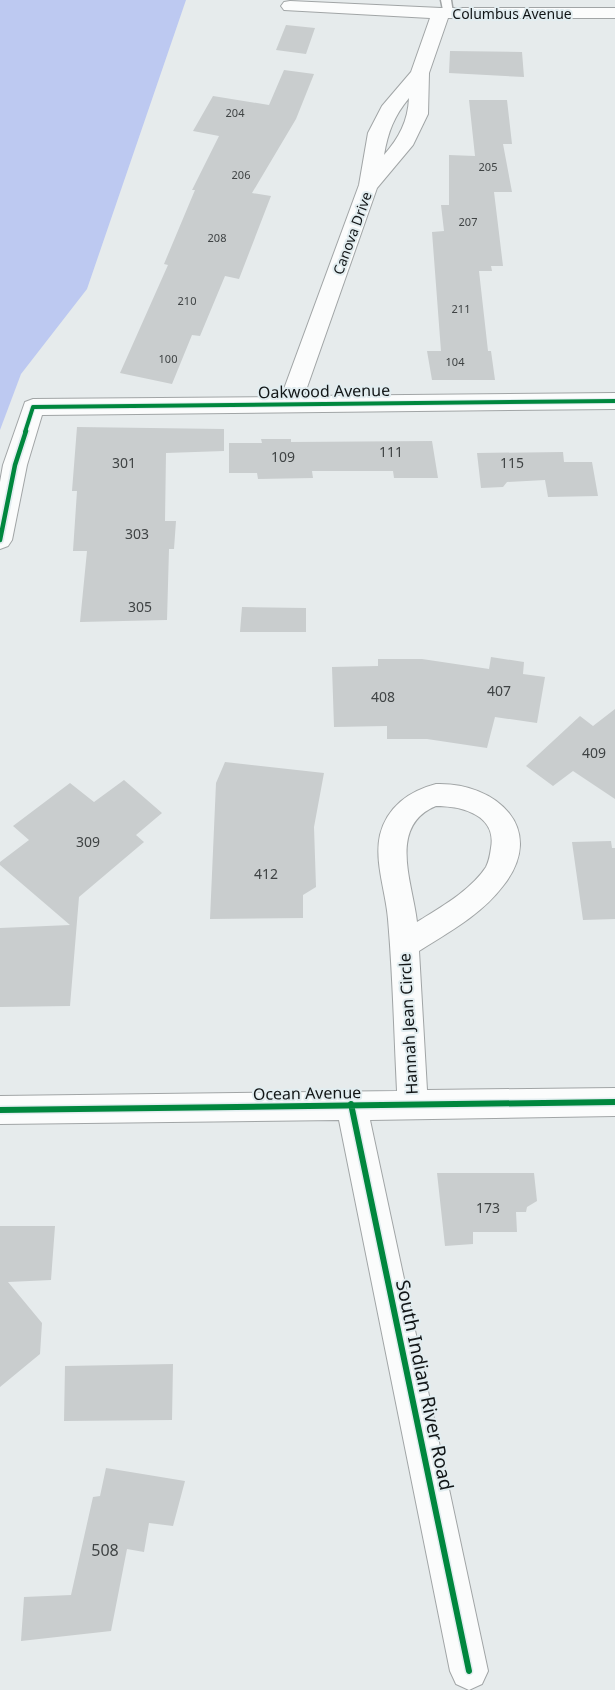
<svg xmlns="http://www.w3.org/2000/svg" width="615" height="1690" font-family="'Noto Sans',sans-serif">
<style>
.water{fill:#bdc9f1}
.building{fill:#c9cdce}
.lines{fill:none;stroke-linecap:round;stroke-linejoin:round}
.lane-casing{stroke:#a1a5a6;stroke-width:3}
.street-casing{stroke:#a1a5a6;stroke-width:2}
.lane{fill:#fbfcfc;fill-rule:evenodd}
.street{fill:#fbfcfc;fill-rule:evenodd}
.cycleway-far2-casing{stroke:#e2edf0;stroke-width:6}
.cycleway-far1-casing{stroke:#e2edf0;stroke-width:8}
.cycleway-casing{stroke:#e2edf0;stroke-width:9}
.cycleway-far2{stroke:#00873e;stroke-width:4}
.cycleway-far1{stroke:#00873e;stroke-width:4.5}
.cycleway{stroke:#00873e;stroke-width:6}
.labels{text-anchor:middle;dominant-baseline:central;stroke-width:4;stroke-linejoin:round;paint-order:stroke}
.far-number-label{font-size:11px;fill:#3f4344}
.far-street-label{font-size:14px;fill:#111516;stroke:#e2edf0}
.number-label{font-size:14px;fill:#3f4344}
.street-label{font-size:16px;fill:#111516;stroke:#e2edf0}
.near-number-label{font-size:16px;fill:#3f4344}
.near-street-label{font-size:19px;fill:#111516;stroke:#e2edf0}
</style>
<rect width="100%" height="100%" fill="#e6ebec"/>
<path class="water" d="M0,0H186L87,289L21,374L0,430Z"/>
<path class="building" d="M286,25L315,28L306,54L276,50Z
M450,51L522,52L524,77L449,73Z
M284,70L314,74L296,119L252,193L271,196L239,279L225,276L200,336L192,335L172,384L120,373L168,265L164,264L195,190H192L219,136L193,131L213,96L269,105Z
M469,100H507L512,144H503L512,192H494L503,266H491L492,271H479L488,351H491L495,380H432L427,351H441L432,232L444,231L441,205H449V155L475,156Z
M77,427L224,429V451L166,453L165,521H176L174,549H169L167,620L80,622L87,551H73L77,491H72Z
M261,439H291V442L432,441L438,478H394L393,471H312L313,478L258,479L257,473H229V443H262Z
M563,452L564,462H592L598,496L548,497L545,480L507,482L503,487L481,488L477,453Z
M242,607L306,608V632H240Z
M491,657L524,662L523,674L545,677L537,723L495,717L487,748L427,739H387V726L334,727L332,667L378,666V659H422L489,669Z
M615,709V799L573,771L553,786L526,766L580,716L593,726Z
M225,762L324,773L314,827L316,887L303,895V918L210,919L216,783Z
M124,780L162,813L136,835L144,842L79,897L70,1006L0,1007V928L70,925L0,865V862L29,840L13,826L70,783L94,802Z
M611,841L612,848H615V919L583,920L572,842Z
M437,1173H534L537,1201L527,1207L526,1212H516L517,1232H473V1244L445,1246Z
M0,1226H55L51,1280L8,1282L42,1323L40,1354L0,1387Z
M173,1364L172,1420L64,1421L65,1366Z
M106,1468L185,1481L173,1526L149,1523L144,1552L127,1549L111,1631L21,1641L24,1597L71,1595L93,1497L100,1496Z"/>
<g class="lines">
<defs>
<path id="lane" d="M441,0H451L453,13L452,15H444Z"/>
<path id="street" d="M290,1L441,8H615V18H448L429,73L428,114L413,145L377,188L304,396L615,393V409L42,415L27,465L12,540L8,546L0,549V482L3,465L25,402L33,399L281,397L359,185L368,133L382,106L411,72L430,18L284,10L281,6L284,2ZM409,98C408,121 399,138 384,155C388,132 394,116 409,98Z
M436,784C496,782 548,829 503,886C481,915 449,932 419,951L427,1090L615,1088V1116L370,1120L488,1671L482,1684L469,1690L456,1684L450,1671L339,1120L0,1124V1096L397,1091C394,1033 393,976 388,919C386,892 374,862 380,835C387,807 409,791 436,784ZM436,806C462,806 497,815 491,848C490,855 489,861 486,867C470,891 441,907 417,922C413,884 387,826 436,806Z"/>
</defs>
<use href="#lane" class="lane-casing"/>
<use href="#street" class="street-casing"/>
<use href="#lane" class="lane"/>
<use href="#street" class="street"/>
<defs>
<path id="cycleway-far2" d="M25,432L33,407L615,401"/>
<path id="cycleway-far1" d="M0,540L15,465L26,431"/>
<path id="cycleway" d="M351,1104L469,1671
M0,1110L615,1102"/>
</defs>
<use href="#cycleway-far2" class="cycleway-far2-casing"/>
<use href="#cycleway-far1" class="cycleway-far1-casing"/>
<use href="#cycleway" class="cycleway-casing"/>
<use href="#cycleway-far2" class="cycleway-far2"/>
<use href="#cycleway-far1" class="cycleway-far1"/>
<use href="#cycleway" class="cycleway"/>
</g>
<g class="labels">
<g class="far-number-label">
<text x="235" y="112">204</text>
<text x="488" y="166">205</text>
<text x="241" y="174">206</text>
<text x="468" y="221">207</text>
<text x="217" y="237">208</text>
<text x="187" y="300">210</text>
<text x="461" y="308">211</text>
<text x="168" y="358">100</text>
<text x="455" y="361">104</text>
</g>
<g class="far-street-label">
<text x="512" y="13">Columbus Avenue</text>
<text transform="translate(352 233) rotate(-70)">Canova Drive</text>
</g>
<g class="number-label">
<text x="391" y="451">111</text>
<text x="283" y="456">109</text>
<text x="124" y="462">301</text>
<text x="512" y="462">115</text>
<text x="137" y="533">303</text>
<text x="140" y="606">305</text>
<text x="499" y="690">407</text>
<text x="383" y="696">408</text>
<text x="594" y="752">409</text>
<text x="88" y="841">309</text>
<text x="266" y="873">412</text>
<text x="488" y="1207">173</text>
</g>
<g class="street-label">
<text transform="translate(324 391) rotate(-1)">Oakwood Avenue</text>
<text transform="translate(408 1024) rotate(-93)">Hannah Jean Circle</text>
<text transform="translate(307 1093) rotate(-1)">Ocean Avenue</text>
</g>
<g class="near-number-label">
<text x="105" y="1550">508</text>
</g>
<g class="near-street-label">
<text transform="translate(425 1385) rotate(78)">South Indian River Road</text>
</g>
</g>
</svg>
